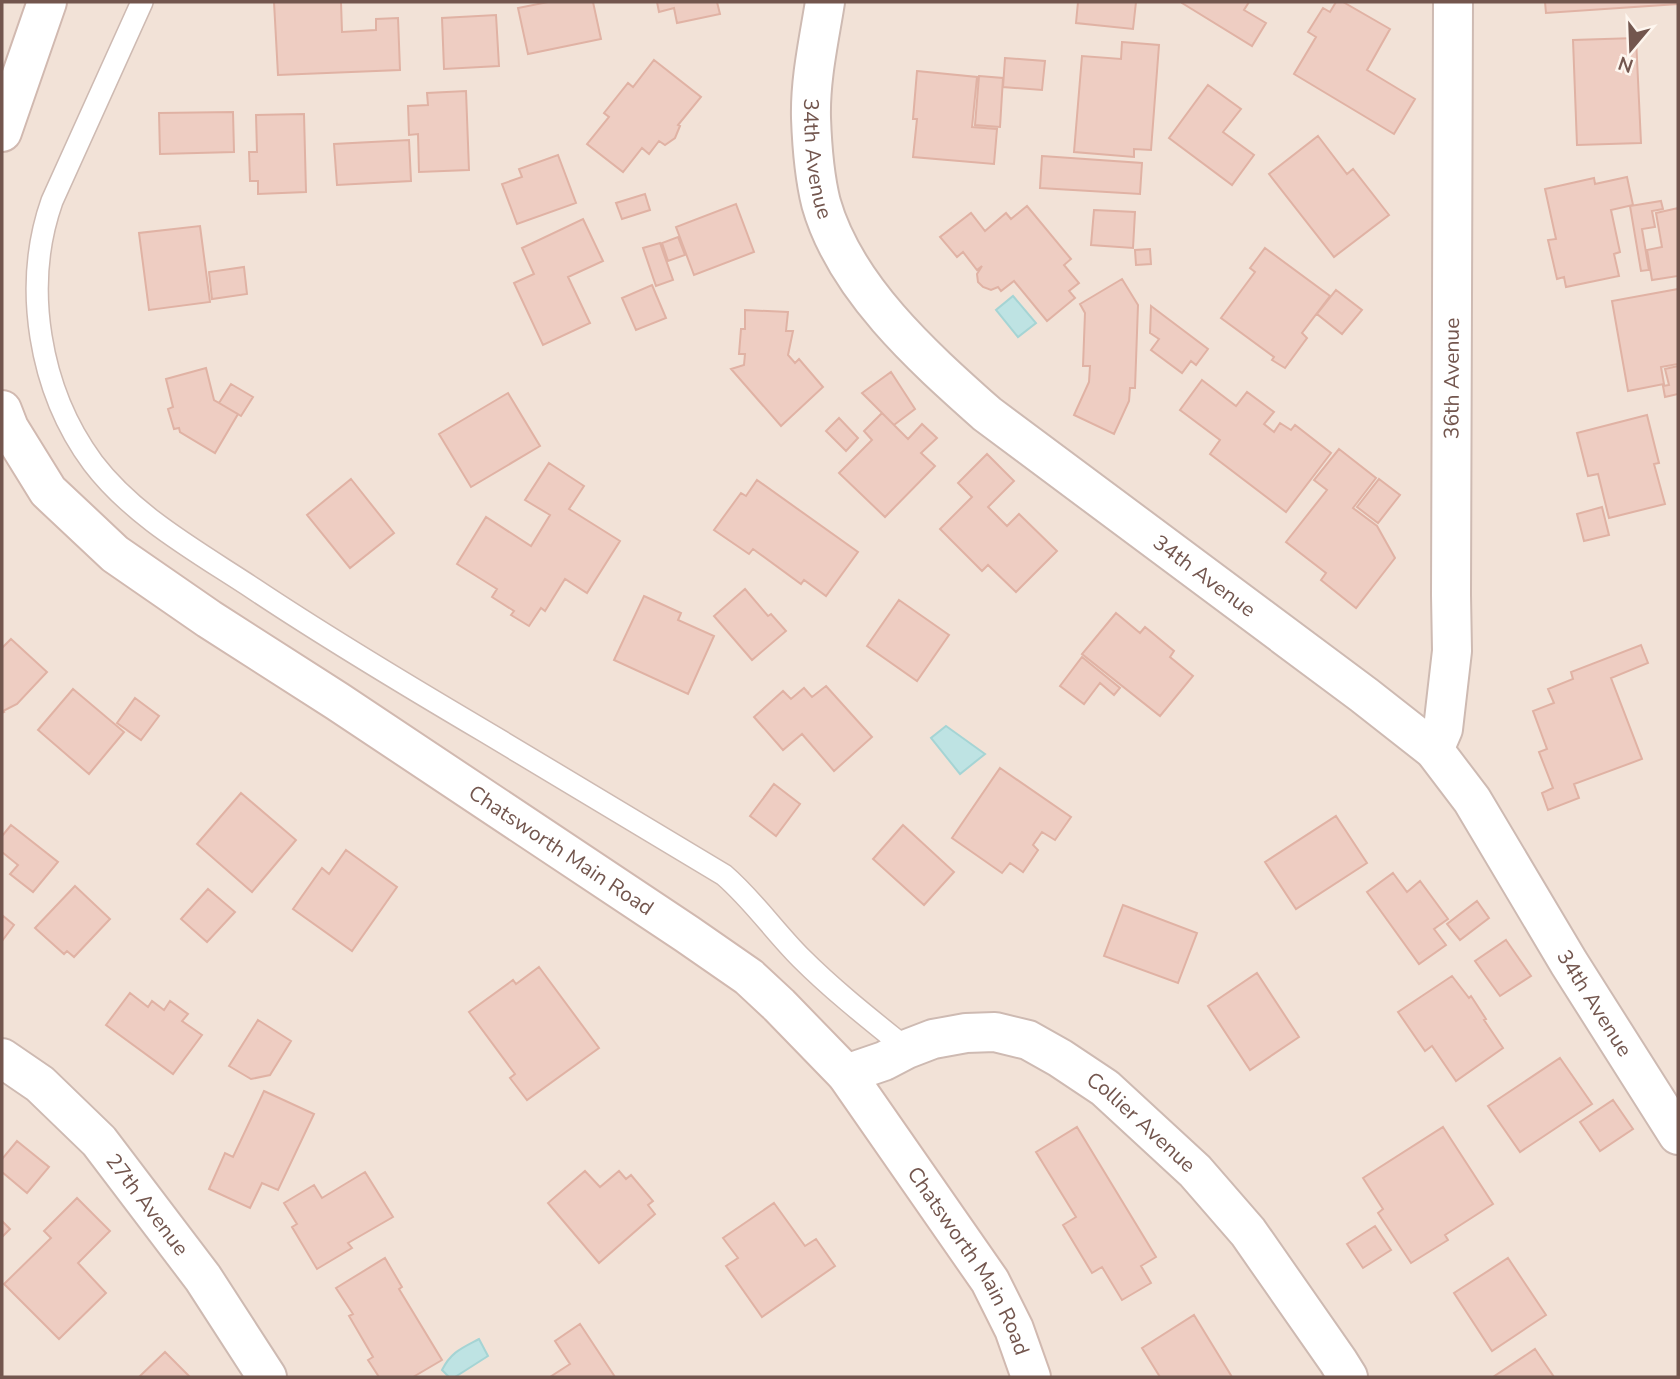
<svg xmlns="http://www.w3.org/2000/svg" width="1680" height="1379" font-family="'Nunito Sans',sans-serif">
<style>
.residential{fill:#f2e2d7}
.water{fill:#bee3e3;stroke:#a5d4d4;stroke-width:2}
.building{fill:#eecdc2;stroke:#e0b2a4;stroke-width:2}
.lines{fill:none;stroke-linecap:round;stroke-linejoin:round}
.lane-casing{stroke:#cebab2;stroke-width:24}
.street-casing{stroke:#cebab2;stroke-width:42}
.secondary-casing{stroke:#d1b9b0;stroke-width:42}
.lane{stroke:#fff;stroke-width:21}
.street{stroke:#fff;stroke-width:38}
.secondary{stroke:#fff;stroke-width:38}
.labels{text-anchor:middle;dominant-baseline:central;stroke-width:7;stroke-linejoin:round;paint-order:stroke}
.street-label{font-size:21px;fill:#73564e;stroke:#fef6ef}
</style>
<rect width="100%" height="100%" fill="#fbf1e8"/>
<path class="residential" d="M2,2H1678V1377H2Z"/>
<path class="water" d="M1013,296L1036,323L1018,337L996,310Z
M946,726L985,754L960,774L931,738Z
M479,1339L488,1356L455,1377H449L442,1370C451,1352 462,1348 479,1339Z"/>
<path class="building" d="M274,2H341L342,32L376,30V19L398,18L400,70L278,75Z
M548,2H593L601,39L528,54L518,8Z
M657,2H717L720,14L677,23L674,8L659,12Z
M1078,2H1136L1133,29L1076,23Z
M1182,2H1249L1244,10L1266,23L1252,46L1182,3Z
M1336,2H1343L1390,29L1367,70L1415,99L1394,134L1294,74L1316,37L1308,32L1323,8L1330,12Z
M1545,2H1678V4L1546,13Z
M496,15L499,66L444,69L442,18Z
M1636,38L1641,143L1577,145L1573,40Z
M1122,42L1159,45L1151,150L1134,149V157L1074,152L1082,56L1121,59Z
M1005,58L1045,61L1042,90L1003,87Z
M654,60L701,97L678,125L680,126L675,138L665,145L659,141L649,154L642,148L623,172L587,144L609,117L604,113L628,83L633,87Z
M917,71L977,77L972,127L997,129L994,164L913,157L917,119H913Z
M979,76L1003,78L1000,127L975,125Z
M1208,85L1241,109L1223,132L1254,155L1232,185L1169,138Z
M466,91L469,170L419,172L418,134L409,135L408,106L428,105L427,93Z
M233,112L234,152L160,154L159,113Z
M304,114L306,192L258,194V181H250L249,152H257L256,115Z
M1318,136L1347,174L1353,169L1389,215L1334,257L1269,174Z
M409,140L411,181L337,185L334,144Z
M558,155L576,203L517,224L502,184L522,177L519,169Z
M1042,156L1142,163L1140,194L1040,188Z
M1627,177L1633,205L1611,210L1620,252L1614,254L1619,276L1566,287L1564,277L1557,279L1548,240L1556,239L1545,189L1594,178L1595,184Z
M645,194L650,210L622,219L616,203Z
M1661,201L1663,209L1652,211L1655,227L1642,229L1649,270L1641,271L1630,206Z
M736,204L754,252L694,275L676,227Z
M1027,206L1071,259L1064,265L1079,283L1069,291L1075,298L1047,321L1014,281L1001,291L998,287L991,290L983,287L978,282L977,274L982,266L977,270L963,252L957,257L940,237L971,213L985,231L1006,213L1011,219Z
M1678,208V276L1652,280L1647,250L1662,247L1656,213Z
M1094,210L1135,212L1133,248L1091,245Z
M583,219L603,261L568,277L590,323L543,345L514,283L534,274L522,248Z
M200,226L210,302L149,310L139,233Z
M678,237L685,255L668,261L662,243Z
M660,243L673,280L656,286L643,248Z
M1265,248L1330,296L1302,333L1307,338L1285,368L1272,360L1274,357L1221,318L1255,272L1250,268Z
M1150,249L1151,264L1136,265L1135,250Z
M244,267L247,294L212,299L209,272Z
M1122,279L1138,305L1135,388H1130L1129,401L1114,434L1074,415L1089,382L1090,366H1083L1085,313L1080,304Z
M652,285L666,318L636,330L622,298Z
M1678,289V364L1661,367L1664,384L1628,391L1612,301Z
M1336,290L1362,310L1342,334L1317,314Z
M1151,306L1208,349L1196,365L1191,361L1182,373L1151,350L1159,339L1150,333Z
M745,310L788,312L786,331H793L788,355L795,363L799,359L823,387L781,426L731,369L744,365L745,354H739L741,329H745Z
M1678,366V394L1665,397L1663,386L1669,385L1665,369Z
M206,368L214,400L238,414L215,453L180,432L179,428L174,429L168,409L173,407L166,379Z
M891,372L915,409L894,425L862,393Z
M1202,380L1236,406L1247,392L1274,412L1264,424L1274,432L1280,423L1291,430L1295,425L1331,453L1286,512L1210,454L1220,440L1180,410Z
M231,384L253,397L241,416L219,403Z
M508,393L540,446L471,487L439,434Z
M882,413L908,439L922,424L937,438L921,453L935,466L885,517L839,473L872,440L864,431Z
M1647,415L1659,463L1654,464L1665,504L1609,518L1598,474L1588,476L1577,433Z
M839,418L858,438L846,451L826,431Z
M1339,449L1376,478L1353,508L1377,526L1395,558L1356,608L1321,580L1326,573L1286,542L1327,490L1314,480Z
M987,454L1014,481L988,507L1007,526L1019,514L1057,551L1016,592L988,565L982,571L940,529L972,497L958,483Z
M549,463L584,486L569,509L620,541L587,593L565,579L545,611L541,608L529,626L511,615L514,611L492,597L497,589L457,564L486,517L531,546L550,515L525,500Z
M351,479L394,533L350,568L307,515Z
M1379,479L1400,495L1378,523L1357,507Z
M757,480L858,552L826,596L804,580L801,584L753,549L749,554L714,530L741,493L746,496Z
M1602,507L1609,535L1584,541L1577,514Z
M745,589L768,616L771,614L786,631L752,660L714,616Z
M644,596L681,613L678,620L714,636L688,694L614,660Z
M899,600L949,635L917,681L867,646Z
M1116,613L1140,633L1145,627L1174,651L1170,657L1193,676L1160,716L1082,654Z
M11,639L47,672L17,704L3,711L4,712L2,713V648Z
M1641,645L1648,663L1611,678L1642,759L1574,784L1579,798L1548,810L1542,793L1553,788L1539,752L1547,749L1533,711L1554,703L1548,689L1573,679L1571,672Z
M1082,657L1120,688L1114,695L1100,683L1084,704L1060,686Z
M826,686L872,737L834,771L802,734L783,750L754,717L783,691L791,699L804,688L812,697Z
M73,689L124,732L89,774L38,730Z
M135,698L159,716L141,740L117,723Z
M1000,768L1071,817L1055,840L1042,832L1033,845L1038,850L1023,872L1010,863L1002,873L952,838Z
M774,784L800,804L776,836L750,816Z
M241,793L296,840L252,892L197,844Z
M1336,816L1367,863L1296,909L1265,862Z
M11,825L58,862L33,892L10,874L18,865L2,852V836Z
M903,825L954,872L924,905L873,859Z
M346,850L397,887L352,951L293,909L322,868L329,874Z
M1393,873L1407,892L1420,881L1448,919L1434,929L1446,945L1419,964L1367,892Z
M75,886L110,919L74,957L67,951L64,954L35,928Z
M208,889L235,912L207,942L181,919Z
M1477,901L1489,918L1460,940L1447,924Z
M1123,905L1197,933L1178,983L1104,956Z
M2,915L14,925L2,941Z
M1506,940L1531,976L1500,996L1475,961Z
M539,967L599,1048L527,1100L510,1078L515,1074L469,1012L513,980L516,984Z
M1257,973L1299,1037L1250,1070L1208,1006Z
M1452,976L1469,998L1471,996L1486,1019L1484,1020L1503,1048L1456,1081L1432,1046L1425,1051L1398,1012Z
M130,993L148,1007L152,1001L164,1010L170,1001L188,1014L182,1021L202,1035L173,1074L106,1025Z
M258,1020L291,1041L270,1075L251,1079L229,1066Z
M1560,1058L1592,1104L1520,1152L1488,1106Z
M264,1091L314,1114L278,1190L262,1183L250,1208L209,1189L225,1153L233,1157Z
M1613,1100L1633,1129L1600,1151L1580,1122Z
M1077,1127L1156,1257L1141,1266L1151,1283L1122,1300L1102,1267L1092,1273L1063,1225L1076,1217L1036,1152Z
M1443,1127L1493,1204L1445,1235L1448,1240L1411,1263L1378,1213L1383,1209L1363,1178Z
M17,1141L49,1167L27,1193L2,1172V1159Z
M585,1171L600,1187L619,1171L626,1179L631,1175L653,1201L648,1205L655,1214L599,1263L548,1203Z
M365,1172L393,1217L348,1243L352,1248L317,1269L292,1227L297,1224L284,1203L314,1185L322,1198Z
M77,1198L110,1231L78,1263L106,1293L59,1339L4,1284L51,1238L44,1231Z
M774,1203L805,1246L816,1239L835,1266L762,1317L726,1266L738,1258L723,1238Z
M2,1221L10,1229L2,1237Z
M1375,1226L1391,1250L1363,1268L1347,1244Z
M385,1258L402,1287L399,1289L442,1360L413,1377H379L368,1360L373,1357L349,1316L353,1314L336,1288Z
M1508,1258L1546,1315L1492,1351L1454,1293Z
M1194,1315L1232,1377H1160L1142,1348Z
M580,1324L615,1377H550L570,1364L555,1341Z
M1535,1349L1554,1377H1493Z
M165,1352L190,1377H139Z"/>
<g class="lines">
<defs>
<path id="lane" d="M142,2L52,201C22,286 39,390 93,463C134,517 198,552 254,589C329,639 406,685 484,731C564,779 644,827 724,875C753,900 774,931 801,958C834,991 871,1020 907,1049"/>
<g id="street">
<path id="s1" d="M825,2C819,40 810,79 811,118C812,146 814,175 821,203C845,288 923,357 987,414L1364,695L1434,750L1472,800L1569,963L1678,1135"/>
<path id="s2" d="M1434,750L1443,729L1452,651L1451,595L1453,2"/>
<path id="s3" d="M2,1058L40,1084L99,1141L203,1278L267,1377"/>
<path id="s4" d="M846,1074L884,1061L907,1049L933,1039L966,1033L995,1032L1028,1040L1060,1058L1105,1088L1195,1171L1248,1232L1338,1361L1348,1377"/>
</g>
<g id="secondary">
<path d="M2,132L47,2"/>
<path id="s5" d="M2,410L9,428L48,491L115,554L209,619L337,701L687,934L749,977L779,1005L846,1074L990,1281L1014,1329L1031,1377"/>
</g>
</defs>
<use href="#lane" class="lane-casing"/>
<use href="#street" class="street-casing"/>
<use href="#secondary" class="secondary-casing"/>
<use href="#lane" class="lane"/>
<use href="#street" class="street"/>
<use href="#secondary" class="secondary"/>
</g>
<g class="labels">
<g class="street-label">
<text stroke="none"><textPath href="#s1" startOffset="158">34th Avenue</textPath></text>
<text stroke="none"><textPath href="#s2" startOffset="374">36th Avenue</textPath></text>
<text stroke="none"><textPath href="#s1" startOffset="746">34th Avenue</textPath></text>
<text stroke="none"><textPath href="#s5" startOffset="721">Chatsworth Main Road</textPath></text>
<text stroke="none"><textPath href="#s1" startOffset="1334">34th Avenue</textPath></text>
<text stroke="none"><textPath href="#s4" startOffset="331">Collier Avenue</textPath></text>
<text stroke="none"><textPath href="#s3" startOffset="208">27th Avenue</textPath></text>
<text stroke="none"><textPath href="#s5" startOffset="1309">Chatsworth Main Road</textPath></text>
</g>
</g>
<rect width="1680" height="1379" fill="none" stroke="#73564e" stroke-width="7"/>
<g transform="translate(1631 49) rotate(199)" stroke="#fef6ef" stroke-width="5" paint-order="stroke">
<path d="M0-5L12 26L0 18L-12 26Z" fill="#73564e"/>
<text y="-10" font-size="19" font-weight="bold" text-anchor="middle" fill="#73564e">N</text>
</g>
</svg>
